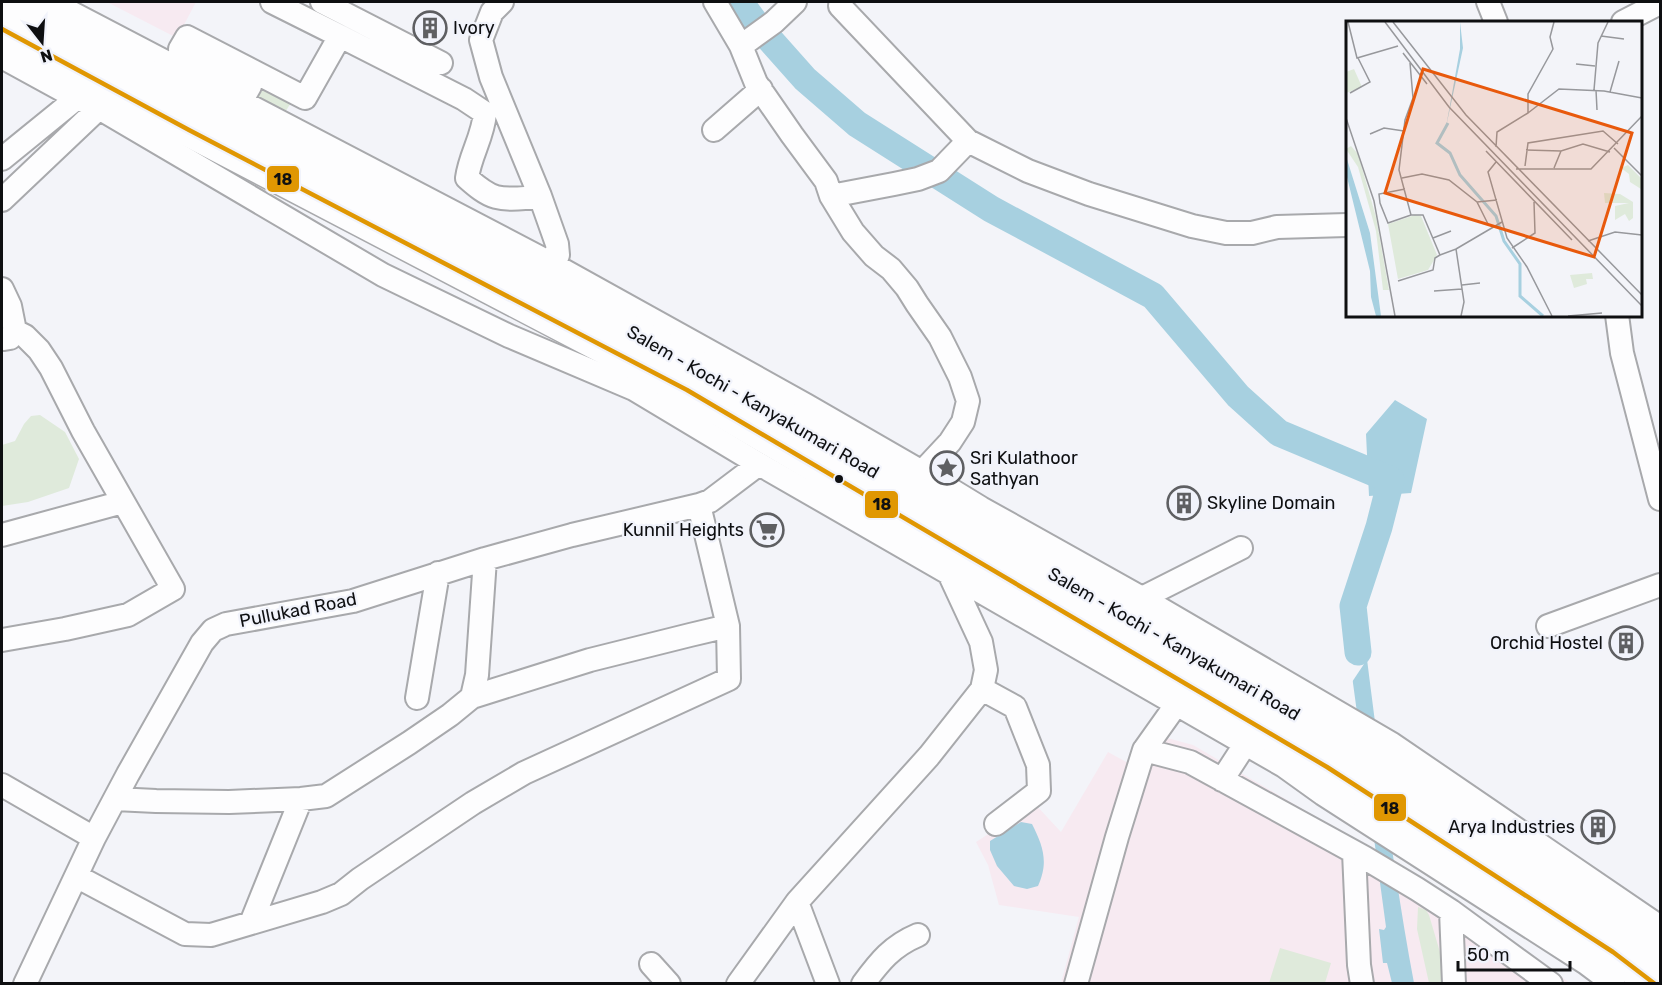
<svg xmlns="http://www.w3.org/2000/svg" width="1662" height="985" font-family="Rubik,sans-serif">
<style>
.commercial{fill:#f7eaf1}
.green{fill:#dfeadb}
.water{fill:#a7d0e0}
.pier{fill:#f3f4f9}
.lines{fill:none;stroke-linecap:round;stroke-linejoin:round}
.river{stroke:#a7d0e0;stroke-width:27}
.minor-casing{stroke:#a8a9ac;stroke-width:26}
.highway-casing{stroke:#a8a9ac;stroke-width:36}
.minor{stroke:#fdfdfe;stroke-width:22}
.highway{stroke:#fdfdfe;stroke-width:33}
.bus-1-casing{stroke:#f1f3fb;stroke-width:9}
.bus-1{stroke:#e09702;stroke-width:4.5}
.bus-dot{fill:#0e0f11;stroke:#f1f3fb;stroke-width:2}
.labels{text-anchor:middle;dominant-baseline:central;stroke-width:4.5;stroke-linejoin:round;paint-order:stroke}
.poi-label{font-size:18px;fill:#0e0f11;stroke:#f1f3fb;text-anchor:start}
.street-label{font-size:18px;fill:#0e0f11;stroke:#f1f3fb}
.inset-river{fill:none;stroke:#a7d0e0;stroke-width:3}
.inset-road{fill:none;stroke:#97989c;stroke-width:1.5}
.view{fill:#e8590c;fill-opacity:0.15;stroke:#e8590c;stroke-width:3}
.inset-edge{fill:none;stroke:#0e0f11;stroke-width:3}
.line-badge{stroke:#f1f3fb;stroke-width:2}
.pale-badge-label{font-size:16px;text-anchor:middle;font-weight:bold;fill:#111}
</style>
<rect width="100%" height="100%" fill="#f3f4f9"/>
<path class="commercial" d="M107,2H196L177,38Z
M1145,732L1193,745L1431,884L1570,983H1061L1079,917L999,905L988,865L976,842L1035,804L1061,832L1108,752L1128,763Z"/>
<path class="green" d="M264,85L292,101L284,114L256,99Z
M40,415L65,432L79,459L69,488L28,502L2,506V445L15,441L24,424L31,416Z
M1418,907L1426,910L1429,915L1442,959L1444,983H1429L1417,929Z
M1280,948L1331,963L1325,983H1269Z"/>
<path class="water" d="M1395,400L1427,419L1411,493L1369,496L1366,434Z
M1361,612C1377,736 1391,860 1414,983H1392L1387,963H1383L1379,929L1384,930L1386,927L1345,624Z
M1021,822L1032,824C1043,846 1049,862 1038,886L1027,889L1014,886L997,866L990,850V841Z"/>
<path class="pier" d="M1366,627L1370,655L1350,685L1346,657Z"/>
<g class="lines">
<path class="river" d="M740,2L757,25L805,79L857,124L991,209L1153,296L1238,396L1279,433L1391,480L1379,527L1353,606L1358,652"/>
<defs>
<path id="minor" d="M51,2L554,265L806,405L922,472L981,508L1142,598L1392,744L1660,927
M322,2L441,63
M502,2L492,12L481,40L491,77L540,196L557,244L558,255L554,265
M715,2L741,46L756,83L792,135L826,181L831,196L853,232L874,256L891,269L907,288L917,304L940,337L960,377L968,401L963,422L950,442L922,472
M1488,2L1496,22
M840,6L968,141L1028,171L1089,194L1192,226L1226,233H1252L1277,227L1347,225
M1623,22L1660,3
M340,36L464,99L485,113C483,137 470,155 467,178C475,185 485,194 496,197C507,200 528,198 540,196
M741,46L774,22L795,2
M2,57L77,98L99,108L383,275L509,336L634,389L759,464L1284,766L1323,794L1586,963L1614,984
M242,100L250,86L180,49L187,37L305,98L340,36L272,2
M714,130L761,89
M2,159L77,98
M831,196L894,184L918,179L939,171L968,141
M2,200L99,108
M2,289L10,306L15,331L10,338L4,339
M1617,315L1622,353L1660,499
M2,535L123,502
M1142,598L1241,548
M1548,626L1660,585
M2,640L65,629L128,615L173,589L83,431L51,368L39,350L25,336L15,331
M982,689L1015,707L1038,765L1039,791L996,824
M472,697L477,675L485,559
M417,698L438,573
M1144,750L1190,762L1365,858L1417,889L1451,911L1551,984
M1222,780L1246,743
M2,785L94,838
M115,799L156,801L229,802L301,799L326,796L409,743L450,715L472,697L590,660L690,635L728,626
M1354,852L1359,965L1362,984
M76,876L185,934L211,935L322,902L341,894L360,879L473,803L524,773L729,679L728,626L699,505
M1451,911L1454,984
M251,923L301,799
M651,964L669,984
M25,984L94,838L128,774L202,643L213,630L226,624L353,601L485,559L572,535L699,505L710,501L759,464
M738,984L797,902
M828,984L797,902L929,756L982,689L986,670L981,642L948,571L949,568
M863,984C880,961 892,946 918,935
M1076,984L1117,837L1144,750L1176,705"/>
<path id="highway" d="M7,2L699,368L1389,768L1660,953
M2,29L189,130L687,390L1327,767L1613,952L1655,984"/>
</defs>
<use href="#minor" class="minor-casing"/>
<use href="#highway" class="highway-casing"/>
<use href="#minor" class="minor"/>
<use href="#highway" class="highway"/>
<defs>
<path id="bus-1" d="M2,29L189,130L687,390L1327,767L1613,952L1655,984"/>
</defs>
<use href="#bus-1" class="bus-1-casing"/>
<use href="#bus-1" class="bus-1"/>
</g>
<defs>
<symbol id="building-ring" viewBox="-11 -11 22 22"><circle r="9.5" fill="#f1f3fb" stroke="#5e5f62" stroke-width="1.5"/><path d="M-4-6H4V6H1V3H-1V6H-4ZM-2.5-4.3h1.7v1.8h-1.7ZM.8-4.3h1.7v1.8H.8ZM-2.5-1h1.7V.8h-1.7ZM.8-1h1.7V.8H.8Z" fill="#5e5f62"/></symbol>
<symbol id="sight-ring" viewBox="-11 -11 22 22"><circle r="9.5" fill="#f1f3fb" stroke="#5e5f62" stroke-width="1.5"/><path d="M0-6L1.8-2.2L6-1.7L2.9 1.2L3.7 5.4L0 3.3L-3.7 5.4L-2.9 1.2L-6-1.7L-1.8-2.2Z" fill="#5e5f62"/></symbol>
<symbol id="supermarket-ring" viewBox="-11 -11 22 22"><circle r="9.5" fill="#f1f3fb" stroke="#5e5f62" stroke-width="1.5"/><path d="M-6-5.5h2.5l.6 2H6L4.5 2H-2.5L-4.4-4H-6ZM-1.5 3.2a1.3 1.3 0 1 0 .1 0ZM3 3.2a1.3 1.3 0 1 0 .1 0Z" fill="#5e5f62"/></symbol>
</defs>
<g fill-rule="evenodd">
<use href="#building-ring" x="411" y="9" width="38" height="38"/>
<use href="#sight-ring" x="928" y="449" width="38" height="38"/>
<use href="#building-ring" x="1165" y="484" width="38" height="38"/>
<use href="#supermarket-ring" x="748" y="511" width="38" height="38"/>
<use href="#building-ring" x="1607" y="624" width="38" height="38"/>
<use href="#building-ring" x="1579" y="808" width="38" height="38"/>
</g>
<circle class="bus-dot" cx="839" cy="479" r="5"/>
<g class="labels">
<g class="poi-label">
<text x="453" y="28">Ivory</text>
<text x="970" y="458">Sri Kulathoor<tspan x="970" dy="21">Sathyan</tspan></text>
<text x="1207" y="503">Skyline Domain</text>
<text x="744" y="530" text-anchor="end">Kunnil Heights</text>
<text x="1603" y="643" text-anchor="end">Orchid Hostel</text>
<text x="1575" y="827" text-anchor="end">Arya Industries</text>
</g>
<g class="street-label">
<text transform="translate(753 402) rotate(30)">Salem - Kochi - Kanyakumari Road</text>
<text transform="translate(298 610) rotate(-11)">Pullukad Road</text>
<text transform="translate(1174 644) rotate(30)">Salem - Kochi - Kanyakumari Road</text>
</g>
</g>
<g transform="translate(1346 21)">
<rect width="296" height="296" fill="#f3f4f9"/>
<path d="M8,48L16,66L0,72V51ZM5,125L12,133L30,196L43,269H37L30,210L12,146L0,128ZM282,144L295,157V168L284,161L283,153L275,147ZM258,172L274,173L287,181V197L283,200L279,193L269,199V185L283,182H259ZM69,194L75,195L91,234L82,249L52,258L42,203ZM246,252L247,258H240L241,263L228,267L224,254Z" fill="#dfeadb"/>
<path d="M114,1L117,27L100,106L114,28ZM0,135L24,212L35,295H30L25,276L24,250L0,152Z" fill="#a7d0e0"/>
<path class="inset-river" d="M102,102L91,122L104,132L114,154L150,195L158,220L174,243V275L197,295"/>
<path class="inset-road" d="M2,1L11,37L52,25M39,1L103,86L296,285M47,1L120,94L296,274M255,15L278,18M57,32L81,63M64,42L67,77L59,99L53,149L65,194H77L94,234L110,228L118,281L115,295M230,43L249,45M248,69L252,22L262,1M250,69L251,89M264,71L273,40M4,72L24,61L12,37M182,92L213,68L258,70L296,77M0,97L28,180L49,295M24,113L38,107L58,110M150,126L151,111L182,92V73L207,28L204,16L208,1M268,127L296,155M180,129L215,130L237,123L264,131M140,130L226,219M150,141L142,151L161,217L181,246L206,295M179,145L182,122L257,110L272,123M208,147L215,130M170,148H245L296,95M56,157L76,153L103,159L131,181L142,203M59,168L33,173L34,182L42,202L65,194M131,181L151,179M87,217L105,210M242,220L269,211L296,214M166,227L189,212L188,181M110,228L156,201M52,260L87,249L89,237L94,234M116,264L134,262M88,270L116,268M222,295L256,292"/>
<path class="view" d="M77,48L286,112L248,236L39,172Z"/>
<rect width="296" height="296" class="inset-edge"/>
</g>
<g class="line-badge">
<rect x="266" y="165" width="34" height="28" rx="6" fill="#e09702"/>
<rect x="864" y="490" width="35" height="29" rx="6" fill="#e09702"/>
<rect x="1373" y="793" width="34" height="29" rx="6" fill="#e09702"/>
</g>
<g class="pale-badge-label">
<text x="283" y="185">18</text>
<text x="882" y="510">18</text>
<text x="1390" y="814">18</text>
</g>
<rect width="1662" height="985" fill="none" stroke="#0e0f11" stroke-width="6"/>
<g transform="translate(42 42) rotate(163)" stroke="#f1f3fb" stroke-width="4.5" paint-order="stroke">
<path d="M0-4.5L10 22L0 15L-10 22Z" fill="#0e0f11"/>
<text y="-9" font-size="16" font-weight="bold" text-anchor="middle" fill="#0e0f11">N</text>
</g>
<path d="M1458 961v9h112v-9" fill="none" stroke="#0e0f11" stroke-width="3"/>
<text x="1467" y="961" font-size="18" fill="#0e0f11" stroke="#f1f3fb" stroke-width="4.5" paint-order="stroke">50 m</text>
</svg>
